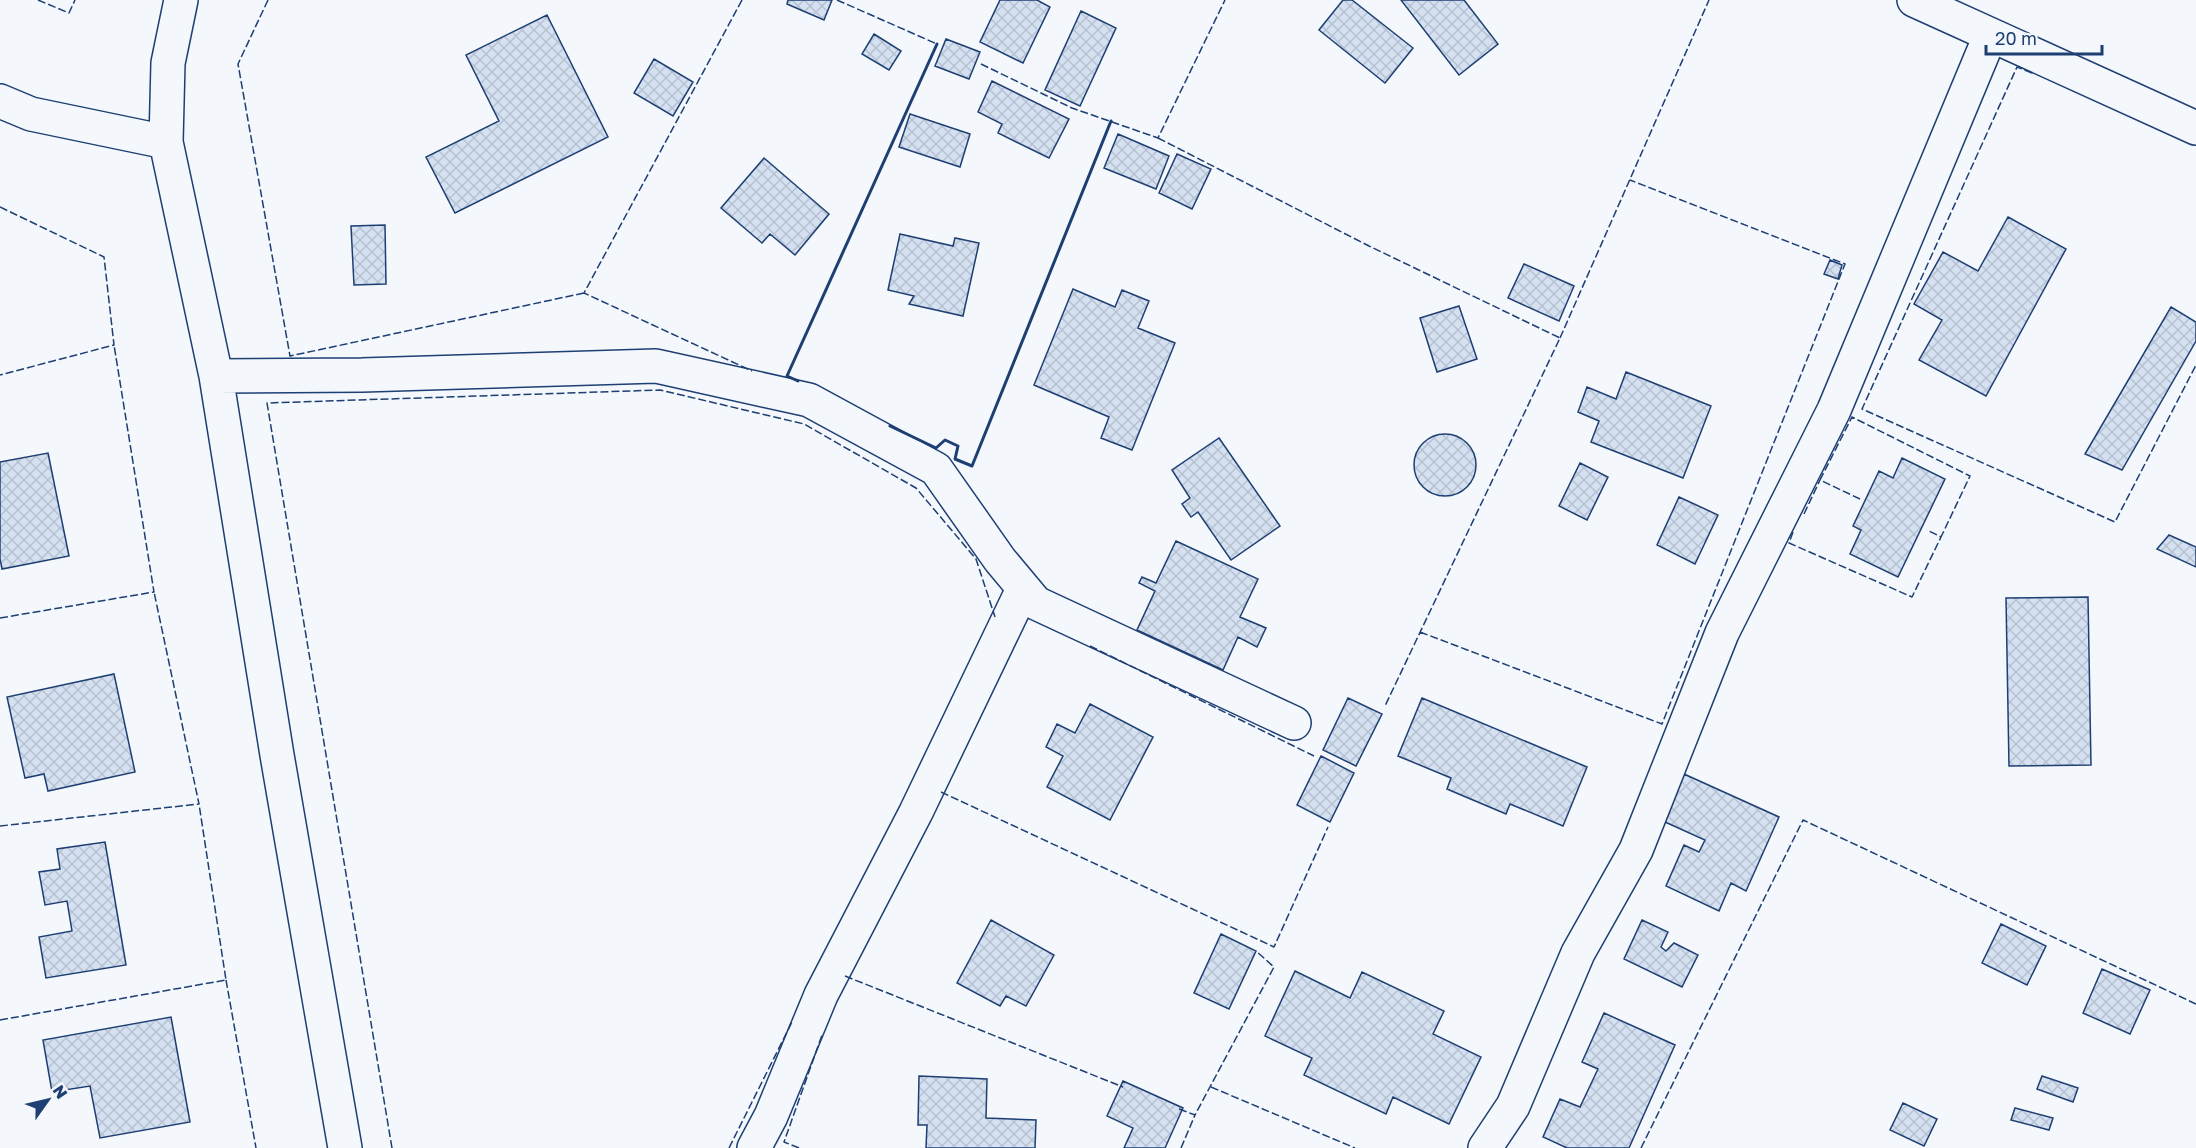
<svg xmlns="http://www.w3.org/2000/svg" width="2196" height="1148" font-family="'Golos Text',sans-serif">
<style>
.building{fill:url(#building-cross-hatch);stroke:#1d3f73;stroke-width:1.5}
.lines{fill:none;stroke-linecap:round;stroke-linejoin:round}
.minor-casing{stroke:#1d3f73;stroke-width:36}
.minor{stroke:#f4f7fb;stroke-width:33}
.fence{stroke:#1d3f73;stroke-width:1.5;stroke-dasharray:8 3;stroke-linecap:butt}
.wall{stroke:#1d3f73;stroke-width:3}
</style>
<defs>
<pattern id="building-cross-hatch" width="8" height="8" patternUnits="userSpaceOnUse" patternTransform="scale(1.5)"><rect width="8" height="8" fill="#d5e0f0"/><path d="M0 0l8 8M0 8l8-8" fill="none" stroke="#b6c1d1"/></pattern>
</defs>
<rect width="100%" height="100%" fill="#f4f7fb"/>
<path class="building" d="M788,0H832L824,20L787,4Z
M1000,0H1037L1050,7L1023,63L980,42Z
M1343,0H1352L1413,48L1385,83L1319,30Z
M1401,0H1464L1498,44L1459,75Z
M1081,11L1116,28L1080,106L1045,90Z
M547,15L608,137L455,213L426,157L499,121L466,55Z
M874,34L901,51L889,70L862,54Z
M946,39L980,52L969,79L935,66Z
M654,59L693,82L673,116L634,93Z
M992,81L1069,119L1049,158L998,133L1002,124L978,112Z
M910,114L970,134L960,167L899,147Z
M1118,134L1169,156L1156,189L1104,168Z
M1177,154L1211,169L1192,209L1159,193Z
M764,158L829,214L795,255L770,234L762,243L721,208Z
M2008,217L2066,249L1986,396L1919,360L1942,320L1914,304L1943,252L1978,271Z
M385,225L386,284L354,285L351,226Z
M900,234L953,246L955,238L979,243L963,316L909,304L914,296L888,290Z
M1830,260L1842,265L1838,279L1824,274Z
M1524,264L1574,286L1559,321L1508,298Z
M1073,289L1115,307L1122,290L1149,301L1138,328L1175,343L1132,450L1101,438L1109,417L1034,385Z
M1459,306L1477,359L1437,372L1420,318Z
M2171,307L2196,322V341L2122,470L2085,454Z
M1626,372L1711,406L1683,478L1591,442L1599,421L1578,412L1587,387L1616,399Z
M1414 465a31 31 0 1 1 62 0a31 31 0 1 1-62 0Z
M1219,438L1280,526L1231,560L1198,512L1191,517L1182,504L1190,498L1172,470Z
M48,453L69,556L2,569L0,559V462Z
M1902,458L1945,479L1898,577L1850,554L1861,530L1853,526L1879,471L1893,478Z
M1580,463L1608,477L1587,520L1559,506Z
M1679,497L1718,515L1695,564L1657,545Z
M2169,535L2196,547V567L2157,549Z
M1176,541L1258,579L1240,617L1266,628L1257,647L1238,637L1223,670L1137,630L1155,591L1139,583L1142,577L1156,583Z
M2088,597L2091,765L2009,766L2006,598Z
M114,674L135,772L48,791L44,774L25,778L7,697Z
M1348,698L1382,714L1356,766L1323,750Z
M1422,698L1587,767L1563,826L1510,804L1506,814L1447,789L1451,778L1398,756Z
M1090,704L1153,737L1110,820L1047,787L1063,756L1046,747L1057,724L1075,733Z
M1321,756L1354,773L1330,822L1297,805Z
M1684,774L1779,817L1746,891L1731,883L1719,911L1666,886L1684,845L1699,852L1705,840L1663,821Z
M105,842L126,965L46,978L39,937L72,931L67,901L45,905L39,872L60,869L57,849Z
M991,920L1054,955L1026,1006L1006,996L1000,1006L957,983Z
M1642,920L1668,932L1661,947L1666,951L1674,943L1698,955L1682,987L1624,959Z
M2001,924L2046,946L2027,985L1982,963Z
M1221,934L1256,951L1229,1009L1194,993Z
M2102,969L2150,990L2130,1034L2083,1013Z
M1295,971L1350,998L1362,972L1444,1011L1433,1034L1481,1057L1449,1124L1393,1097L1386,1114L1304,1075L1312,1058L1265,1036Z
M1604,1013L1675,1045L1629,1148H1567L1543,1137L1560,1099L1580,1107L1598,1069L1582,1062Z
M171,1017L190,1122L100,1138L90,1086L52,1092L43,1040Z
M919,1076L987,1079L986,1118L1036,1120L1035,1148H926L927,1125H918Z
M2042,1076L2078,1088L2073,1102L2037,1089Z
M1123,1081L1183,1108L1165,1148H1124L1133,1128L1107,1116Z
M1903,1103L1937,1119L1924,1146L1890,1130Z
M2015,1108L2053,1118L2049,1130L2011,1120Z"/>
<g class="lines">
<defs>
<path id="minor" d="M181,0L168,63L166,142L216,376L277,755L345,1148
M1914,0L2196,128
M0,101L31,114L166,142
M216,376L362,375L656,366L809,400L936,469L1000,560L1036,603L1294,723
M754,1148L771,1116L821,995L916,812L1023,589
M1485,1148L1513,1106L1578,953L1636,850L1722,633L1834,410L1990,36"/>
</defs>
<use href="#minor" class="minor-casing"/>
<use href="#minor" class="minor"/>
<path class="fence" d="M38,0L69,13L75,0
M268,0L238,64L290,356L584,293
M742,0L584,293L752,371
M837,0L937,44
M981,64L1072,108L1158,138L1225,0
M2032,73L2017,67L1862,409L2115,522L2196,365
M1158,138L1369,246L1560,338L1385,706
M0,207L104,257L114,345L0,375
M1560,338L1709,0
M1860,499L1820,480L1852,417L1970,476L1941,537L1927,530
M1804,514L1820,480
M1793,532L1789,543L1912,597L1941,537
M0,618L154,592L114,345
M1420,632L1662,724L1845,264L1630,180
M1090,646L1314,756
M941,792L1274,947L1328,827
M0,826L199,804L154,592
M845,976L1123,1087
M226,980L256,1148
M0,1020L226,980L199,804
M1211,1087L1355,1148
M1179,1109L1195,1115L1274,967L1256,951
M392,1148L267,403L660,390L804,424L916,488L976,559L995,617
M729,1148L792,1022
M799,1148L784,1142L822,1035
M1181,1148L1195,1115
M1641,1148L1803,820L2196,1004"/>
<path class="wall" d="M798,381L787,376L937,44
M890,426L936,448L945,440L958,446L955,459L972,466L1111,121"/>
</g>
<g transform="translate(48 1100) rotate(56)" stroke="#f4f7fb" stroke-width="4.5" paint-order="stroke">
<path d="M0-4.5L10 22L0 15L-10 22Z" fill="#1d3f73"/>
<text y="-9" font-size="16" font-weight="bold" text-anchor="middle" fill="#1d3f73">N</text>
</g>
<path d="M1986 45v9h116v-9" fill="none" stroke="#1d3f73" stroke-width="3"/>
<text x="1995" y="45" font-size="18" fill="#1d3f73" stroke="#f4f7fb" stroke-width="4.5" paint-order="stroke">20 m</text>
</svg>
